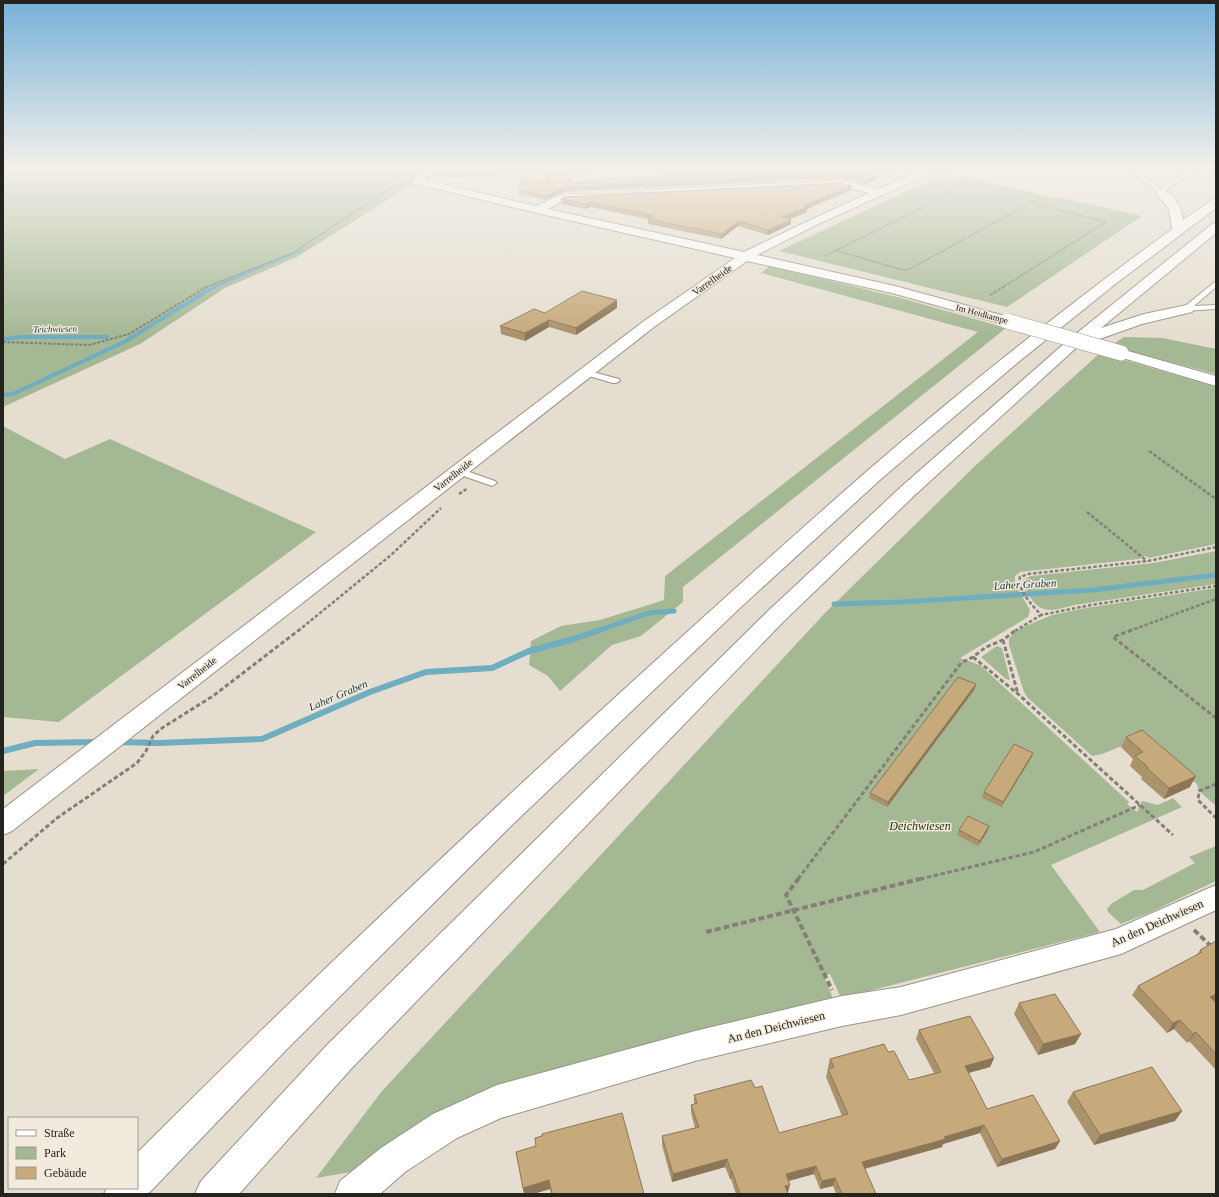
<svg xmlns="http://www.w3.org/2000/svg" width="1219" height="1197" font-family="'Times New Roman',serif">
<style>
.green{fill:#a5b894}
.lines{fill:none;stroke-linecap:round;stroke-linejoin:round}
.stream-far3{stroke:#6fadc0;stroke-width:3}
.stream-far2{stroke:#6fadc0;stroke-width:4}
.stream-far1{stroke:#6fadc0;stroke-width:5}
.stream{stroke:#6fadc0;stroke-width:6}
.lane-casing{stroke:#9a9386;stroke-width:2}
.street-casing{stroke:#9a9386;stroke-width:2}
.highway-casing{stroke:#9a9386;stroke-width:2}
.path-far4{stroke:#858077;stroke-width:1.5;stroke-dasharray:2 1;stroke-linecap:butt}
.path-far3{stroke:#858077;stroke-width:2;stroke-dasharray:3 1.5;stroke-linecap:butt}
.path-far2{stroke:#858077;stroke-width:2.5;stroke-dasharray:3.5 2;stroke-linecap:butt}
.path-far1{stroke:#858077;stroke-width:3;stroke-dasharray:4.5 2.5;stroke-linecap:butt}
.path{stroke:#858077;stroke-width:4;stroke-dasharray:6 3;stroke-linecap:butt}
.lane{fill:#fff;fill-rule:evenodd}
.street{fill:#fff;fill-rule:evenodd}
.highway{fill:#fff;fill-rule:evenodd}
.street-bridge-casing{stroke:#9a9386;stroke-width:16;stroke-linecap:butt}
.street-bridge{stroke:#fff;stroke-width:15}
.wall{fill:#aa926b}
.shaded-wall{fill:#8b7757}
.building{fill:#c6aa7c;stroke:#8b7757}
.labels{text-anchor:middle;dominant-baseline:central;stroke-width:3;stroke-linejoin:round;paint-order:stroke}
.far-street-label{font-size:9px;fill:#25231e;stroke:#f2ebdd}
.far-water-label{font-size:9px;font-style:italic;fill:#15343d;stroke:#f2ebdd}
.street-label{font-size:10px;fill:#25231e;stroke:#f2ebdd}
.water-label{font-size:11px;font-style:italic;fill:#15343d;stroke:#f2ebdd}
.near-park-label{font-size:12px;font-style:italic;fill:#1c3000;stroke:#f2ebdd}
.near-street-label{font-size:12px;fill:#25231e;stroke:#f2ebdd}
</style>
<rect width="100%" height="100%" fill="#e5ded0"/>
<path class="green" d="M3,169H642L432,178L403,190L297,257L225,288L140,344L3,407Z
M945,173L1040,195L1071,200L1142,216L1007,307L779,251Z
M770,266L901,298L1006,328L683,587V602L641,636L612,645L560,691L548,676L529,665L531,641L561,626L600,620L664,600L665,576L978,332L761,273Z
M1124,337L1163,338L1216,349V374L1110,346Z
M1100,353L1216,387V544L1149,558L1145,556L1139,559L1020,572L1015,576V584L1030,610L1028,617L960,658L980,665L1129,802L1127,804L1137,812L1142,801L1158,805L1173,798L1182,807L1051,865L1100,932L841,998L830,974L824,976L834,1001L501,1085L448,1107L397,1138L357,1171L316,1178L382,1091L824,614L977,464Z
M3,426L65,459L110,439L316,532L59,722L3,717Z
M1216,551V584L1075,605C1056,609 1043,617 1030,597C1026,591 1023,588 1023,580L1031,576L1153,563Z
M1216,588V806L1199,791L1197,784L1142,738L1102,754L1092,756L1028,698L1024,692L1009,645V639L1013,634L1021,628L1052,615L1086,608Z
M997,646L1002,648L1010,680L1006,679L981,657Z
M39,769L3,796V771Z
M1216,846V881L1151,912L1121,924L1108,912L1107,909L1111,904L1134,890H1143L1195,863L1189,857Z"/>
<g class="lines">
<path class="stream-far3" d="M213,287L302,250"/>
<path class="stream-far2" d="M3,339L21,337H107
M3,395L13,394L124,342L215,286"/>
<path class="stream-far1" d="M834,604L901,602L1093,590L1216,575
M597,631L649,613L674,611"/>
<path class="stream" d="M118,742L158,743L262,739L370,692L426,672L492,668L529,651L574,639L600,630
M3,751L35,743L98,742"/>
<defs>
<path id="lane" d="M435,169H465L461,172L438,171Z
M1134,169H1141L1139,171L1140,173L1161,190L1164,186L1194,169H1201L1168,188L1162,195L1136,175Z
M1216,281V287L1194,306L1216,305V309L1184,311V307Z
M582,370H585L619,379L620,381L616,383H613L582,374Z
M458,468L495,481L497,483L492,486L455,473L453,471Z"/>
<path id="street" d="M424,169H435L425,180L536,206L563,194H597L598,196L597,198L565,200L548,209L744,252L806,222L869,193L840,186L644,196L639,193L644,190L840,180L879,189L923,169H936L935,171L814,226L757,255L895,286L1012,318L1014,321L1012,324L1007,325L892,293L747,261L654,327L12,831L3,835V809L644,321L735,258L537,213L413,183L412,181Z
M1121,349L1216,376V386L1116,356L1114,353L1116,350Z
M1216,885V910L1121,954L901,1015L842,1026L695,1061L501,1118L457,1138L405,1172L380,1194H335L340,1181L381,1148L433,1114L497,1085L695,1031L842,996L901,987L1116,929Z"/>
<path id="highway" d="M1162,190C1175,193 1182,209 1183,220L1212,200L1216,198V208L1114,285L1016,364L881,479L741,607L513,824L286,1050L150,1192L146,1194H104L107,1188H137V1153C298,992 464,835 632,682C710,611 787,541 866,472C964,387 1067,306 1172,229L1169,209L1156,193L1158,191Z
M1216,223V233L1101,328L1144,314L1187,305L1192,306L1194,309L1192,312L1142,324L1094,341H1085L1076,348L916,494L783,622L351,1069L239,1194H195L201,1181L327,1045L767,612L902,486L1066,342L1212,224Z"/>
</defs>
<use href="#lane" class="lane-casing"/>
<use href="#street" class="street-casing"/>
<use href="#highway" class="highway-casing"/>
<path class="path-far4" d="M362,169L404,178
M474,171L487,173L563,169
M1039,198L1048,205
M835,250L899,269L908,270L1039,198L1034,194L956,177
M825,256L949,195L943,193L970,180
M206,287L293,253L394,186L405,184
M1003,287L1106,222L1032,203"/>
<path class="path-far3" d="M990,295L1005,286
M3,342L89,345L129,334L208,286"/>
<path class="path-far2" d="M1149,451L1216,499
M459,494L468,488
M1087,512L1147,561
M1216,547L1148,561L1028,574L1020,577C1017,590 1033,606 1041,615L1091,605L1216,586
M298,631L391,555L441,508
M1015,631L1041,615
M1129,631L1216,599"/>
<path class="path-far1" d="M1132,630L1113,637L1216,718
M1003,640L1018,694
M973,657L1018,694L1173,835
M1216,784L1199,791L1198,800L1216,818
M3,864L57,818L137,763L146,751L153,736L162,728L213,696L299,630
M798,879L961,663L973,657L986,647L1003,640L1016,630
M920,879L1034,852L1140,805"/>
<path class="path" d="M799,878L786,895L832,990
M1194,930L1211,946
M706,932L924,878"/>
<use href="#lane" class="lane"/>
<use href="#street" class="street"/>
<use href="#highway" class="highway"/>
<defs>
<path id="street-bridge" d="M1007,321L1121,353"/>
</defs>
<use href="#street-bridge" class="street-bridge-casing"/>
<use href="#street-bridge" class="street-bridge"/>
</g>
<path class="wall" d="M665,169H709L712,173L724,174L852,170L876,180L866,184L840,178L563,192L545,200L519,194V190L548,182L546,174V170L571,183L605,181V179L660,176V174H667Z
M869,169H894L893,171L887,174Z
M852,186L851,190L807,209V212L789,219L791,220V224L768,235L738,226L721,239L648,224V219L590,207L586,209L561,204V199Z
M617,308L576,335L549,327L525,341L501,334L500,326L545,313Z
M976,684L974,690L887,807L869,798L870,793Z
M1126,737L1190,787L1164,799L1141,779L1142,777L1130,766L1133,759L1121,747Z
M1033,753L1031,758L1001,807L982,798L984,792Z
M989,826L987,832L978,846L957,835L959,830Z
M1216,941V1000L1214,1001L1216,1003V1070L1189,1041L1187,1043L1174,1029L1167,1033L1132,995L1138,986L1197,955L1200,950Z
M1019,1003L1081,1034L1075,1044L1038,1055L1014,1014Z
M919,1030L994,1058L990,1067L968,1073L987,1109L1060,1141L1055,1149L997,1167L980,1133L943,1144L942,1147L865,1169L876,1194H836L833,1186L820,1189L814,1174L789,1181L788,1192V1194H736L731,1179H730L725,1167L672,1182L662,1145V1136L695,1128L691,1113V1105L694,1104V1095L755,1088L779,1133L842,1116L826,1077L828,1069H829L828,1067L830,1059L888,1052L909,1080L934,1073L916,1039Z
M1073,1092L1182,1111L1175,1121L1094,1145L1067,1102Z
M542,1134L644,1194H551L550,1189L533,1194H524L516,1152L536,1147L535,1138L542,1136Z"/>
<path class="shaded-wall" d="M888,169H894L893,171L887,174Z
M876,176V180L866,184L867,180Z
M852,186L851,190L820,203L807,209V212L782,222V217L804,206Z
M563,188V192L545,200V196Z
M590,202V207L586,209V204Z
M791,220V224L768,235V230Z
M739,221L738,226L721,239L722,234Z
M617,300V308L576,335V328Z
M549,320V327L525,341V333Z
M976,684L974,690L887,807L888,802Z
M1033,753L1031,758L1001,807L1003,802Z
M1196,776L1190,787L1164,799L1169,788Z
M989,826L987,832L978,846L980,841Z
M1216,994V1000L1204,1006L1210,997Z
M1180,1020L1174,1029L1167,1033L1173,1023Z
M1196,1032L1189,1041L1187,1043L1193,1034Z
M1081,1034L1075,1044L1038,1055L1043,1044Z
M994,1058L990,1067L961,1075L965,1066Z
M1182,1111L1175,1121L1094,1145L1100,1135Z
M984,1125L980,1133L943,1144L942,1147L859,1170L862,1162Z
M1060,1141L1055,1149L997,1167L1002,1159Z
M727,1159L725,1167L672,1182L673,1174Z
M816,1166L814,1174L784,1182L786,1174Z
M731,1171H732L731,1179H730Z
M835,1178L833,1186L820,1189L822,1181Z
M549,1180L550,1189L533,1194H524L523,1188Z
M790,1185L788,1192L783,1194L785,1186Z"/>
<path class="building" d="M565,169L571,183L606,181L605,179L661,176L660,174H669L667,169H709L712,173L723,172L724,174L809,171L814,169H852V170L876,176L867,180L841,174L563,188L545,196L519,190L522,177L550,182L546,170Z
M840,183L852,186L820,199L804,206L807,207L782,217L791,220L768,230L739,221L722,234L648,219L654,216L590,202L586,204L561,199L565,197Z
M582,291L617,300L576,328L549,320L525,333L500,326L534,309L545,313Z
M958,677L976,684L888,802L870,793Z
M1142,730L1196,776L1169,788L1147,768L1148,767L1135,756L1143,752L1126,737Z
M1014,744L1033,753L1003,802L984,792Z
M968,816L989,826L980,841L959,830Z
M1216,941V994L1210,997L1216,1003V1054L1196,1032L1193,1034L1180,1020L1173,1023L1138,986L1202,952L1200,950Z
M1055,994L1081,1034L1043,1044L1019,1003Z
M970,1016L994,1058L965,1066L987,1109L1033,1095L1060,1141L1002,1159L984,1125L944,1137L946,1139L862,1162L876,1194H842L835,1178L822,1181L816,1166L786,1174L790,1185L785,1186L788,1194H740L732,1171H731L727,1159L673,1174L662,1136L699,1127L691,1105L697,1103L694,1095L751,1080L755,1088L762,1086L779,1133L848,1114L828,1069L834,1067L830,1059L884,1044L888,1052L894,1051L909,1080L941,1072L919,1030Z
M1152,1067L1182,1111L1100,1135L1073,1092Z
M622,1113L644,1194H552L549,1180L523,1188L516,1152L536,1146L535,1138L542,1136V1134Z"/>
<linearGradient id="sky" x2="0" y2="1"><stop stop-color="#77b1d8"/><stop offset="0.5" stop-color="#f3f0ea"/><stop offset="1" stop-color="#f3f0ea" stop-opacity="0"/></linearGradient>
<rect width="1219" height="336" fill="url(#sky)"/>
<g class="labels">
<g class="far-street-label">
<text transform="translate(982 314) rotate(15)">Im Heidkampe</text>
</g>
<g class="far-water-label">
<text transform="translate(55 329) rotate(-1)">Teichwiesen</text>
</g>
<g class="street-label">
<text transform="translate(712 280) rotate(-35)">Varrelheide</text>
<text transform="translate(453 475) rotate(-38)">Varrelheide</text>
<text transform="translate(197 673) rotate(-38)">Varrelheide</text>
</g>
<g class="water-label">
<text transform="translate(1025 584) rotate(-3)">Laher Graben</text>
<text transform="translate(338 695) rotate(-23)">Laher Graben</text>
</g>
<g class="near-park-label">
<text x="920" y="826">Deichwiesen</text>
</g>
<g class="near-street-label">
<text transform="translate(1157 923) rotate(-24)">An den Deichwiesen</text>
<text transform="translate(776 1027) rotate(-14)">An den Deichwiesen</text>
</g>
</g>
<rect width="1219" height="1197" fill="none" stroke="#25231e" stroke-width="8"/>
<rect x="8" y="1117" width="130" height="72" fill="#f2ebdd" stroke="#a09b91"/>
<rect x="16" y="1130" width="20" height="6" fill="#ffffff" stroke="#a09b91"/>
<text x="44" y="1137" font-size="12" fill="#25231e">Straße</text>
<rect x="16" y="1147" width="20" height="12" fill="#a5b894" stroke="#a09b91"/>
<text x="44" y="1157" font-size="12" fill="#25231e">Park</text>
<rect x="16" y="1167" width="20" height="12" fill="#c6aa7c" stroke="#a09b91"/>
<text x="44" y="1177" font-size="12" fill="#25231e">Gebäude</text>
</svg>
